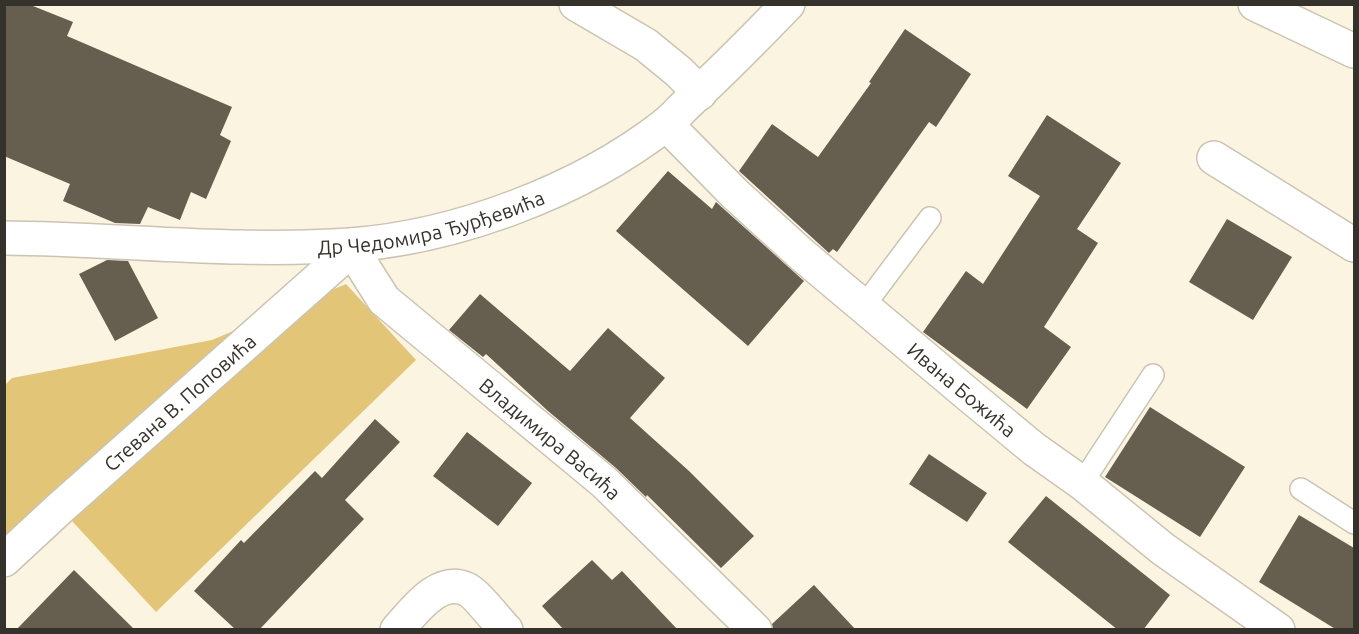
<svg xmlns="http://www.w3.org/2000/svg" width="1359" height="634" font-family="Ubuntu,sans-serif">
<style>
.green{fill:#e3c578}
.building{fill:#665f4f}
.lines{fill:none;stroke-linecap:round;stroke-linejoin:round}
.lane-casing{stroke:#cbc4b2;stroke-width:24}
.street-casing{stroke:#cbc4b2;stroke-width:36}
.lane{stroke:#fff;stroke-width:21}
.street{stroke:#fff;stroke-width:33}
.labels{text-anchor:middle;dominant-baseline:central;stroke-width:6;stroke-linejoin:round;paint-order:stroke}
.street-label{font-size:20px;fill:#34322a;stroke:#fbf4e1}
</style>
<rect width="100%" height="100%" fill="#fbf4e1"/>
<path class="green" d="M346,284L416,360L156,612L60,508L5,560L4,386L12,378L212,340Z"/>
<path class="building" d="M4,4H28L73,22L67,36L232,107L220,135L231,141L206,199L191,192L180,220L148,207L140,224L115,223L63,201L70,184L4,156Z
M905,29L971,74L936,127L929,122L837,252L833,249L829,253L739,171L772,124L818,157L871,83L869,82Z
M1047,115L1121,163L1077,229L1098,243L1044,327L1071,347L1027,409L923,332L966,271L983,284L1040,196L1008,176Z
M668,171L712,209L716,202L804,281L748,346L616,231Z
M1227,219L1292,257L1253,320L1189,282Z
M107,260L128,261L158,318L115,341L79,274Z
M480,294L570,371L608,328L665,378L630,418L689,471L754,536L721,568L647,495L646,497L616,468L548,411L486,354L483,357L449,330Z
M1150,407L1245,467L1200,537L1105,477Z
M375,419L400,442L345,500L364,519L259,630H236L194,591L241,540L244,543L315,471L322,478Z
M467,432L532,483L498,526L433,476Z
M929,454L987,493L967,522L909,484Z
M1046,496L1170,595L1143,630H1118L1008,542Z
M1299,515L1354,548V630H1337L1259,582Z
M592,560L612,580L622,571L678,630H564L542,606Z
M74,570L135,630H16Z
M814,585L856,630H773L772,624Z"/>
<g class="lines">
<defs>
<path id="lane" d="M863,307L930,218
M1082,483L1153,375
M1301,489L1354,523"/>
<g id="street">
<path d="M576,4L646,45L679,72L700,93"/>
<path d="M1255,4L1354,51"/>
<path id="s1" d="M666,124L734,193L801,254L970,396L1034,449L1082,483L1163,549L1278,630"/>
<path d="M1214,158L1354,245"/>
<path id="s2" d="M4,238C119,239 235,253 350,245C457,237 580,191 665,125C674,118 682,108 691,100C725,69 756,37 788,4"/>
<path id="s3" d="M4,560L60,508L342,258L352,245L365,270L384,300L604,482L755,630"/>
<path d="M397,630C413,613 438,576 466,589C475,592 497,621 506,630"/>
</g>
</defs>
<use href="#lane" class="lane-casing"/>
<use href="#street" class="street-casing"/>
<use href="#lane" class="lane"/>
<use href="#street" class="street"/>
</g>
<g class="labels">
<g class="street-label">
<text stroke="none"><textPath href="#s2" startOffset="430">Др Чедомира Ђурђевића</textPath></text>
<text stroke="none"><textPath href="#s1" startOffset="398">Ивана Божића</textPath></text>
<text stroke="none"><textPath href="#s3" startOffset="236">Стевана В. Поповића</textPath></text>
<text stroke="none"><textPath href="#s3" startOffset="750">Владимира Васића</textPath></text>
</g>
</g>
<rect width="1359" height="634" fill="none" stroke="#34322a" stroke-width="12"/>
</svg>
